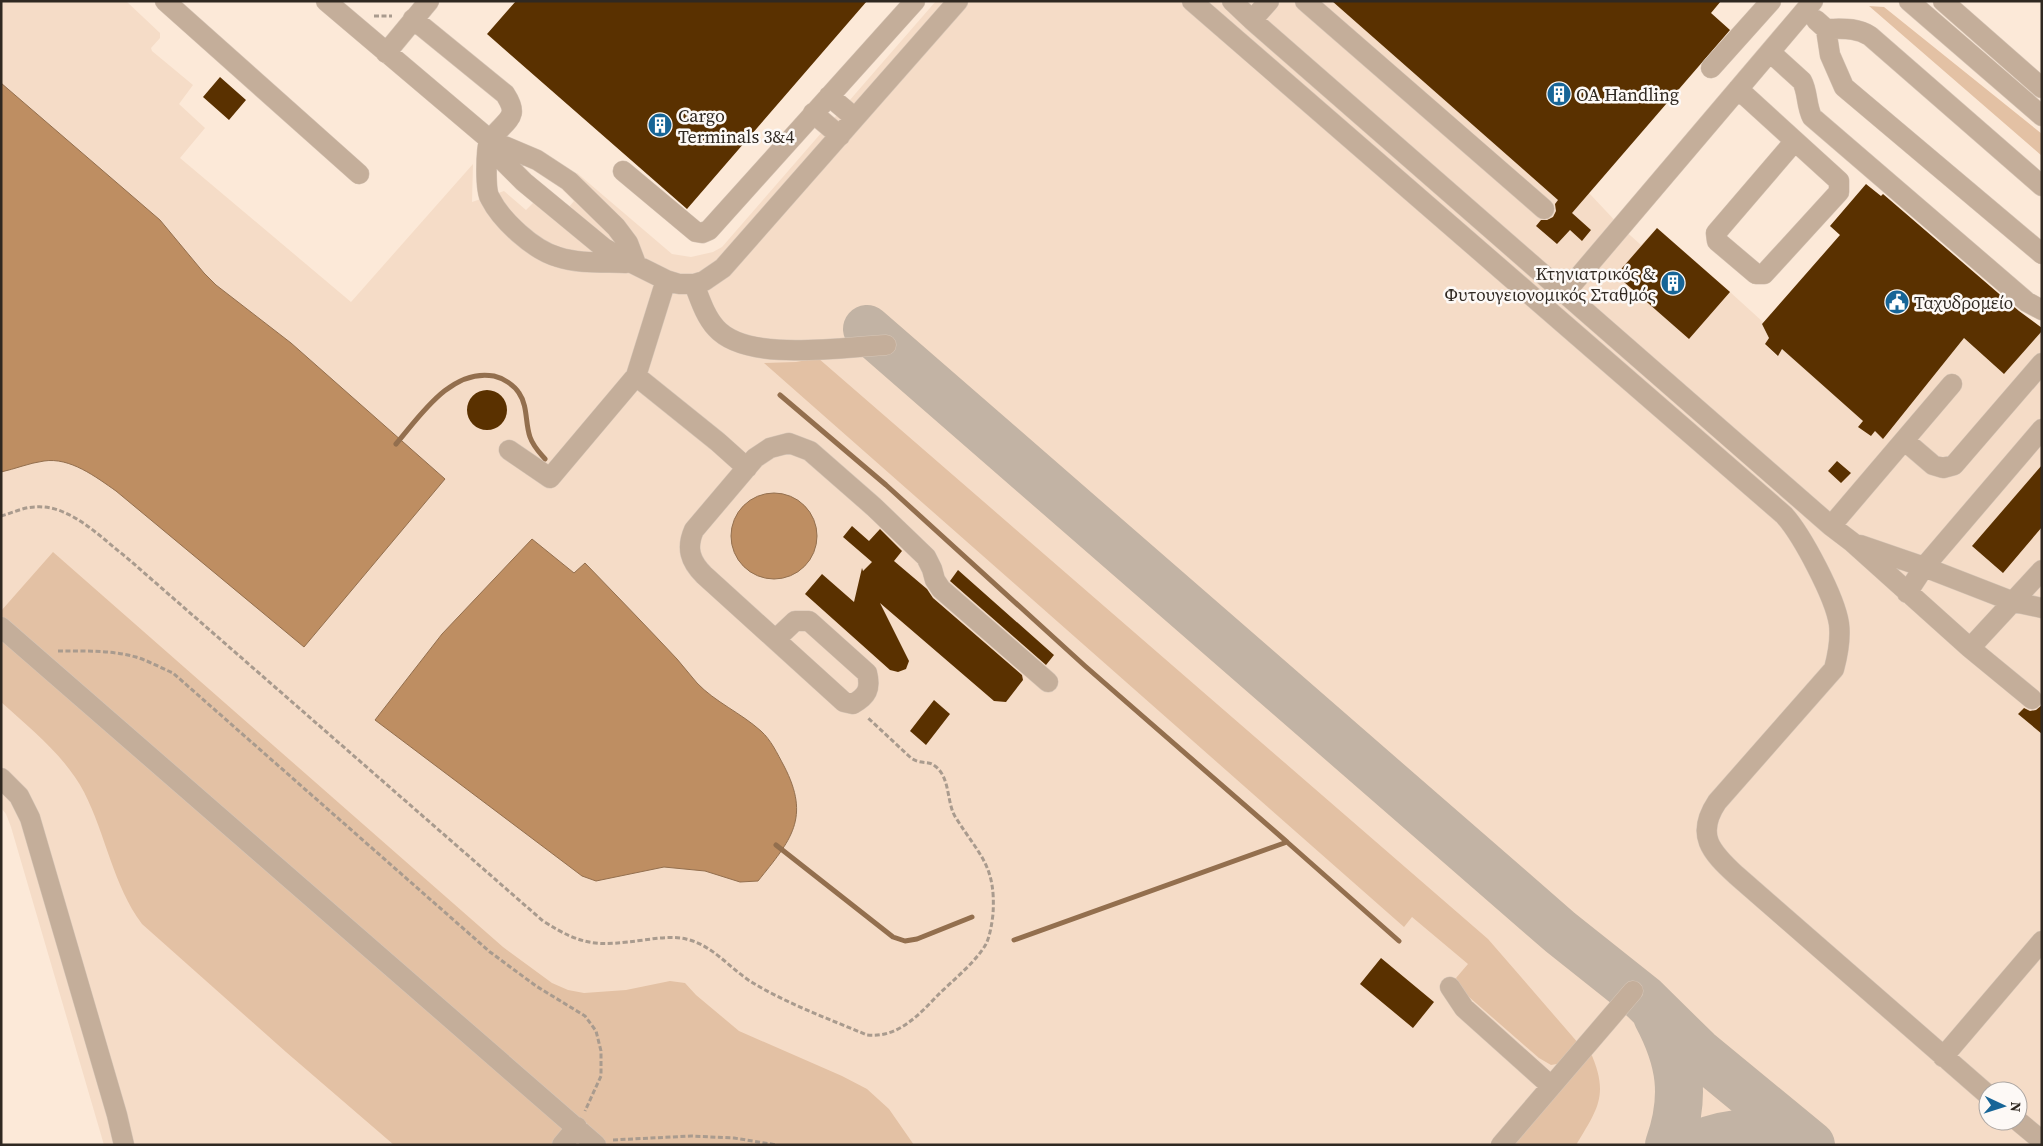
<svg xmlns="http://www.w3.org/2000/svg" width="2043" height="1146" font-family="'Source Serif 4',serif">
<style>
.built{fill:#f5dcc7;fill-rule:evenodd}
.green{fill:#e3c1a4}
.water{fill:#be8e62;stroke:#936f4e}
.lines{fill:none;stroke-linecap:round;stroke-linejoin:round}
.stream{stroke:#936f4e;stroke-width:5}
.taxiway{stroke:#c2b3a4;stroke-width:48}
.building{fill:#5a3100}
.minor-casing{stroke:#d7c6b7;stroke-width:21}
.path{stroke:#a99b8e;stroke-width:3;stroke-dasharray:5 2.5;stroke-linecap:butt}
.minor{stroke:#c4ae9a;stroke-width:20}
.labels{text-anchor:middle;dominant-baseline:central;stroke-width:5;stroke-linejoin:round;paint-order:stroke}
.poi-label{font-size:18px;fill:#2f2821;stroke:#fdf9f6;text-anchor:start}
</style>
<rect width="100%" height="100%" fill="#fce9d8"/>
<path class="built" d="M1,1H126L160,33V38L151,48L152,51L193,85L179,104L205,128L180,158L351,302L473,164L472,202L504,191L526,210L534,202L556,222L574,201L562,189L577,173L672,254L691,257L713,252L722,247L936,1H1372L1589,193L1621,227L1641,245L1657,228L1730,292L1763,322L1762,324L1769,338L1765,345L1777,356L1782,349L1863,421L1871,436L1875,431L1883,438L1964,338L2004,374L2042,331V1145H104L11,827L6,814L1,808ZM1988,1091H2018V1121H1988Z"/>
<path class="green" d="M1869,6L1884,7L2042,134V156Z
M818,358L1488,939L1579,1044L1562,1063L1551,1065L1539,1058L1461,990L1456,978L1468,964L1412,917L1404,927L764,363L796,362Z
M53,552L503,947L552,983L568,990L584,993L626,990L670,981L685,983L696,995L739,1031L842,1076L867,1089L889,1109L914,1145H394L286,1052L142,924C113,885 106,835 84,792C65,756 31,729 1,702V611Z
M1590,1051C1609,1094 1599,1107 1576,1145H1509Z"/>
<path class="water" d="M1,83L160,220L204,273L216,285L291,343L445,479L304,647L116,491C96,477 70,457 44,461C29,463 15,469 1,472Z
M731 536a43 43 0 1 1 86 0a43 43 0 1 1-86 0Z
M532,539L574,573L585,563C616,595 647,627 677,659C684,667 690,675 697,683C715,702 741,713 761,731C771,740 777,753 784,766C811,818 791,840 758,881L740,882L705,871L664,867L596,881L582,876L375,720L442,634Z"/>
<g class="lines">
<path class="stream" d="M780,395L886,485L1085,666L1287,842
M396,444C420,416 451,368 494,376C503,378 514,385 519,393C528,406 525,423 530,437C533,446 539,452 545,459
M776,845L893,937L905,941L917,939L972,917
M1014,940L1287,842L1399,941"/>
<path class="taxiway" d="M867,329L1560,932L1643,998L1698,1052L1811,1145
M1657,1016C1681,1061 1686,1097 1669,1145
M1696,1145C1729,1131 1771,1127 1803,1145"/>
</g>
<path class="building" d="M516,1H867L687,209L487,34Z
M1332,1H1721L1711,13L1730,30L1572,213L1591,230L1582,241L1570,230L1557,244L1536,226L1541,220H1547L1553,217L1556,211L1555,204L1558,200Z
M220,77L246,100L229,120L203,97Z
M1866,184L1881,196L1883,194L2019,311L2042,328V331L2004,374L1964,338L1883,439L1875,431L1871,436L1858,427L1863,421L1782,349L1778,356L1765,344L1769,338L1762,324L1840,235L1830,226Z
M1657,228L1730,292L1689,339L1616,275Z
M467 410a20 20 0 1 1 40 0a20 20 0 1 1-40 0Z
M1837,461L1851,473L1841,483L1828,471Z
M2042,465V527L2003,573L1972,546Z
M852,526L869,541L880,529L902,551L894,561L927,589L933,598L1022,675L1023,680L1006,702L994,701L880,603L909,661L906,669L898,672L890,670L805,594L822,574L854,602L862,568L863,571L872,562L843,537Z
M958,570L1054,655L1046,665L950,581Z
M934,700L950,714L926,745L910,731Z
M2042,705V734L2018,714L2024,708L2030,711L2036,710Z
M1381,958L1434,1002L1413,1028L1360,984Z"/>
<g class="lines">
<defs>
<path id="minor" d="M165,1L359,174
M326,1L490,140L504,162L524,182L604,248L618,256L666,280L679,284H694L704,281L723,268L958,1
M1192,1L1784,515C1802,535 1835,597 1839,624C1841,640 1838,654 1834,669L1717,802C1695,835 1711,852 1736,875L1988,1095
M1232,1L1252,20L1269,1
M1305,1L1544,209
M1909,1L2042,116
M1943,1L2042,88
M413,19L505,94C518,114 511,117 497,132C495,135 491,138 489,141C486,150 485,190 490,198C501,220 533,250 558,257C579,264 604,262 626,263
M1252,20L1831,526L1852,542L1970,648L2032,699
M1816,20L1826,29C1842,29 1856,27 1870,36L2042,186
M1826,29L1830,55L1844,87L2042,254
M1770,52L1802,81C1808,92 1806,105 1812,117L2027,302L2042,310
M386,53L429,1
M1711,68L1771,1
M1738,89L1839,181V192L1764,274H1756L1717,241L1716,233L1794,142
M829,96L855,118
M813,113L840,136
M490,140L537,160L569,181L616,227L628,243L636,264
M623,171L696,232L702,233L709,230L915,1
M694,284C700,299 705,316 716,328C747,363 842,347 886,345
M1564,294L1813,1
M636,376L666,280
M1905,441L1933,465L1943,468L1954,465L2042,363
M509,450L550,478L636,376L718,442L747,468
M1831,526L1952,384
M1860,545L1924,567L2014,602L2042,608
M1907,593L1924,567L2042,429
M1,627L596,1145
M776,639L795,621H809L867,673C871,689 867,696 853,704L844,702L704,575C690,561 686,548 694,530L755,458L770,448L789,443L810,451L874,507L926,557L932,569L935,580L941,589L1048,682
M1970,648L2042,570
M1,778L19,796L30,818L117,1115L124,1145
M1450,987L1464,1008L1551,1086
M1943,1057L2042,941
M2018,1121L2042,1141
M562,1145L577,1127
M1501,1145L1633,991"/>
</defs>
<use href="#minor" class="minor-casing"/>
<path class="path" d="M374,16H392
M1,516C12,513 24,507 35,507C70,504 101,538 126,557L543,921C584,947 598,946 644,940C658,938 673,936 686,939C713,945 730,969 753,983C788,1004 829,1019 867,1035C897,1038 917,1017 937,996C952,981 976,962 986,944C990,936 992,923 993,914C996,866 980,856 956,818C946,803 951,778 935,766C928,760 921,765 911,758L867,717
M58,651C84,651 111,650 136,657C149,661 161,668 173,673L490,952L536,986L585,1016L596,1031L601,1051V1076L585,1111
M613,1140L691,1136L734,1138L777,1145"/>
<use href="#minor" class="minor"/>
</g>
<defs>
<symbol id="building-disc" viewBox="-11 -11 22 22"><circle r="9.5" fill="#176597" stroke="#fdf9f6"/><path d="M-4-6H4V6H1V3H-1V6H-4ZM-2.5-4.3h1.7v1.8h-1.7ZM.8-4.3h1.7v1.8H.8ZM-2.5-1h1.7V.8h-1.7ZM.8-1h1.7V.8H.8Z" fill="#fff"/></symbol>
<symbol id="civic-disc" viewBox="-11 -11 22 22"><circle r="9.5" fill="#176597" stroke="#fdf9f6"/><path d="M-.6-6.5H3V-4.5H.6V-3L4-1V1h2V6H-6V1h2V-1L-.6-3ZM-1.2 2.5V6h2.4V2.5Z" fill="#fff"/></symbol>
</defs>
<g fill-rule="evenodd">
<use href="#building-disc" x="1545" y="80" width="28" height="28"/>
<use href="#building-disc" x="646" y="111" width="28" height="28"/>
<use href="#building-disc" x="1659" y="269" width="28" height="28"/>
<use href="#civic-disc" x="1883" y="288" width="28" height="28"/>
</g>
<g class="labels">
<g class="poi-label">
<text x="1576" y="94">OA Handling</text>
<text x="678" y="115">Cargo<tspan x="678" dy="21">Terminals 3&amp;4</tspan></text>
<text x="1656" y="273" text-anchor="end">Κτηνιατρικός &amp;<tspan x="1656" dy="21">Φυτουγειονομικός Σταθμός</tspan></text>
<text x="1914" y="302">Ταχυδρομείο</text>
</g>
</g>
<rect width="2043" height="1146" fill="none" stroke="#2f2821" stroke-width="5"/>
<g transform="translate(2003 1106) rotate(94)"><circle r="24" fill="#fdf9f6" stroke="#aba5a1"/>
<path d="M0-4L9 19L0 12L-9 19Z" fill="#176597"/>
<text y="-8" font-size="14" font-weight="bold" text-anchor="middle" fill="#2f2821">N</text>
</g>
</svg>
